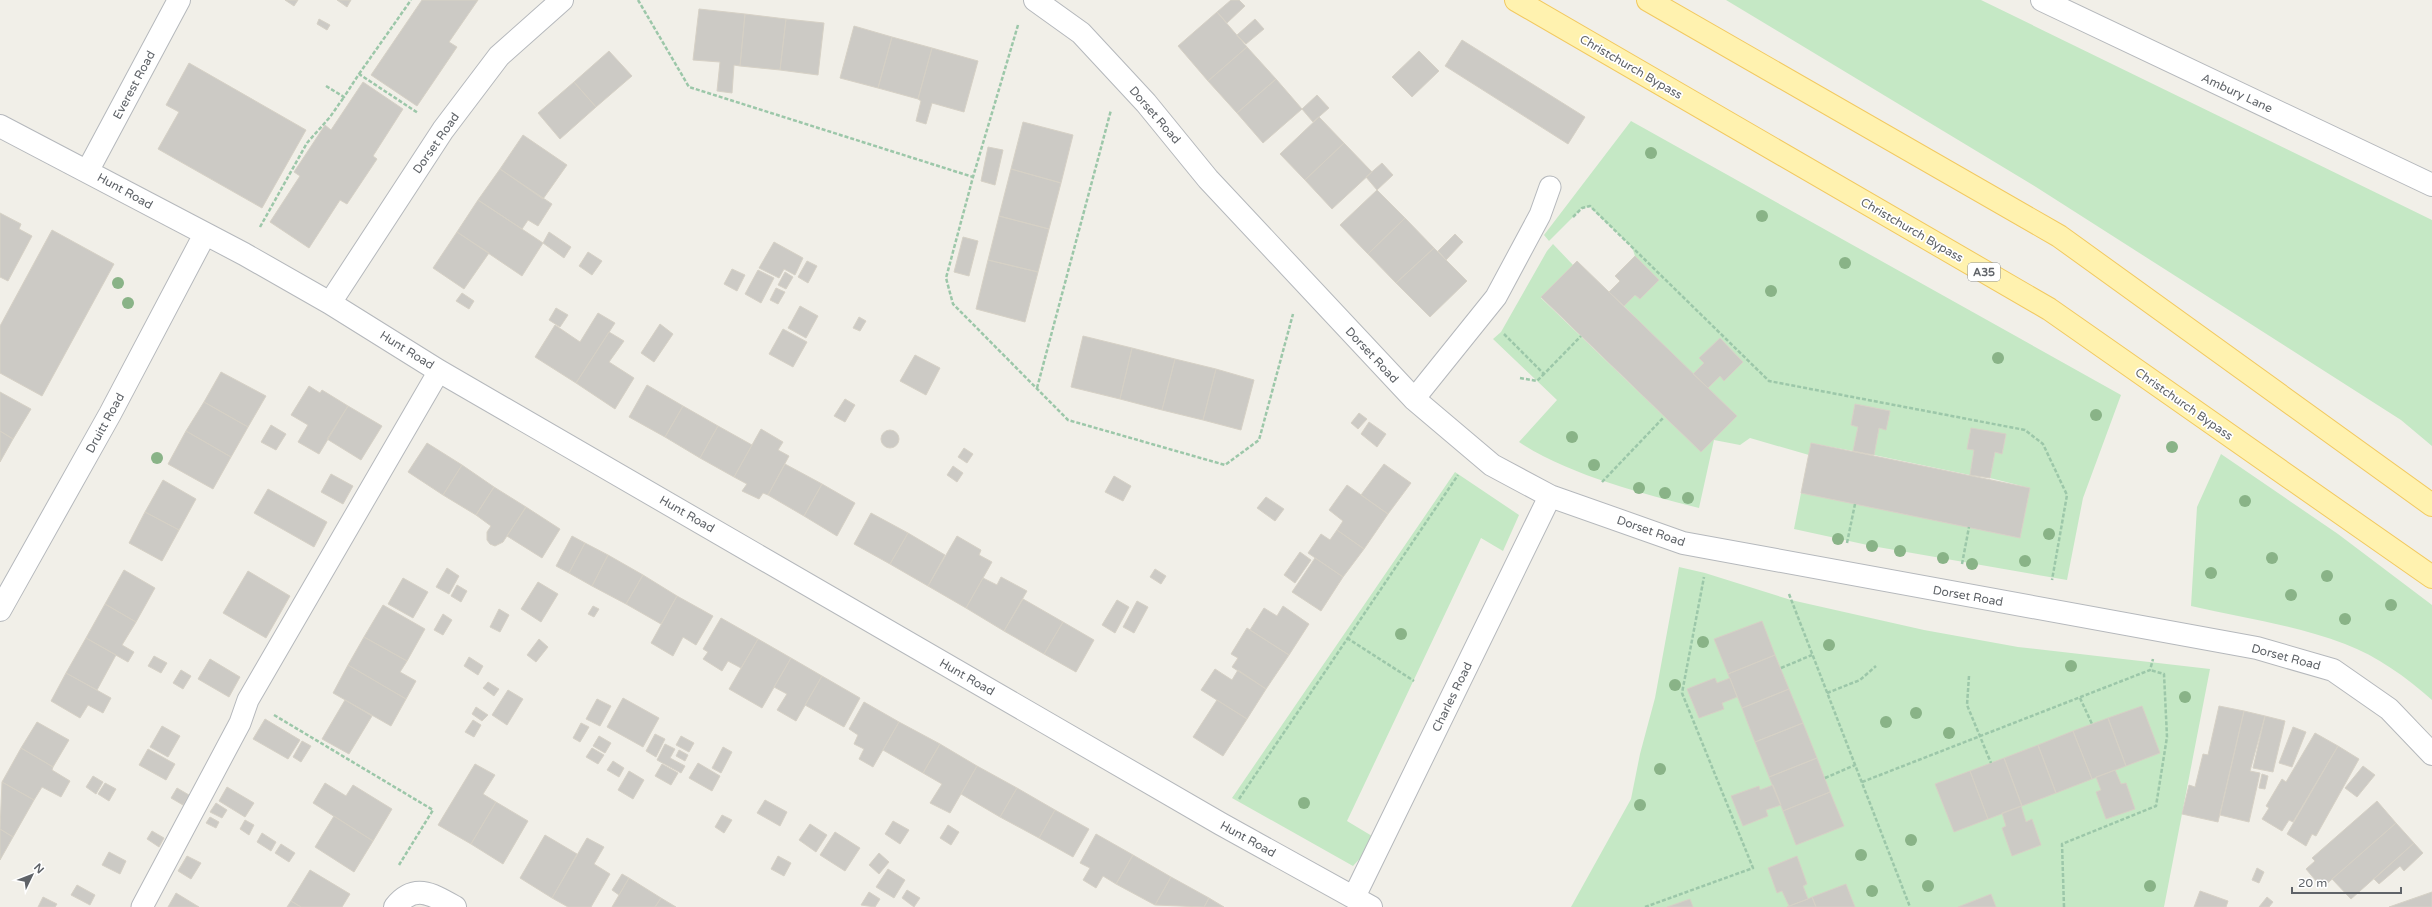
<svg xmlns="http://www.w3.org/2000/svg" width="2432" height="907" font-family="'Varela Round',sans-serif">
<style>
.green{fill:#c5e8c5}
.building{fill:#cccac5;stroke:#d6d1c6}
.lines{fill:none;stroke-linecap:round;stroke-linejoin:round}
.lane-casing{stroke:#b5b8bc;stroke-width:23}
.street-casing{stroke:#b5b8bc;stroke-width:24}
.primary-casing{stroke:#f2c960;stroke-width:24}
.path{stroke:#9cc7a9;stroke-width:2.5;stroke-dasharray:4 2;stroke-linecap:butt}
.lane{stroke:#fff;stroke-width:21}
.street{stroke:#fff;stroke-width:22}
.primary{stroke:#fff2af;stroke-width:22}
.tree{fill:#89b387}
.labels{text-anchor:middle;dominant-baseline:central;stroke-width:3.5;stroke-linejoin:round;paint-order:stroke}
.shield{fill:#fff;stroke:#8f9295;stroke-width:1}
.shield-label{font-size:11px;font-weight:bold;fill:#5f6368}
.street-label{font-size:12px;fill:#5f6368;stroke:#fff}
</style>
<rect width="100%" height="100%" fill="#f1efe8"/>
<path class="green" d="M1726,0H1981L2432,220V446L2401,420L2036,187Z
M1631,121L2121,395L2083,498L2067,580L1872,546L1794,529L1801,493L2020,538L2030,488L1990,478L1995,452L2002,454L2006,435L1971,429L1967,449L1974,450L1970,475L1874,455L1879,428L1886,429L1890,411L1855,404L1851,425L1858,427L1853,451L1811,443L1809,455L1750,438L1740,445L1714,440L1699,508C1641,493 1569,475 1519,442L1557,400L1493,339L1501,332L1547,251L1553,244L1573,265L1541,298L1701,452L1737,416L1708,388L1720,376L1724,380L1743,362L1720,338L1699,358L1704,363L1693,374L1624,306L1635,295L1640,299L1659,280L1635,256L1632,247L1590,207L1582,208L1549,241L1544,235Z
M2221,454L2338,534L2432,605V700C2406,677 2377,656 2345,644C2296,625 2242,618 2191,606L2197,507Z
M1455,472L1519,515L1503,551L1481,538L1347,821L1372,836L1364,854L1353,866L1232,798Z
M1679,567L1705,573L1791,600L1924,630L2018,647L2210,669L2164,907H1571L1631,799L1640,754L1655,698Z"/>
<path class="building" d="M285,0H298L294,6Z
M337,0H351L347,7Z
M422,0H478L449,42L457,47L417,106L371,75Z
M1231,0H1239L1245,6L1227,23L1217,12Z
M699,9L745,14L740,66L734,65L732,93L717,91L720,62L693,60Z
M1217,12L1247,47L1208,81L1178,46Z
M745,14L786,19L780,70L740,66Z
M319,19L330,25L327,30L317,24Z
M786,19L824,23L818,75L780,70Z
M1255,19L1264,29L1246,44L1237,35Z
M854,26L892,37L878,88L840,78Z
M892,37L932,48L918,99L878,88Z
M1462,40L1585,117L1568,144L1445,66Z
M1247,47L1276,79L1237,113L1208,81Z
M932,48L978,61L964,112L932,103L926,124L916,121L921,101L918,99Z
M609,51L632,76L596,107L574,82Z
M1419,51L1439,71L1412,97L1392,77Z
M189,63L306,130L262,208L158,149L179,112L166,105Z
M1276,79L1302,109L1263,143L1237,113Z
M363,82L403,109L373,156L377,159L347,204L340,200L309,248L270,222L300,176L294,172L325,125L331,130Z
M574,82L596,107L560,139L538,113Z
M1317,95L1329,108L1313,122L1302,109Z
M1319,117L1344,143L1305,180L1280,154Z
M1023,122L1073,135L1061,183L1011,169Z
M523,135L567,165L543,199L500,169Z
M1344,143L1372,172L1332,209L1305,180Z
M988,147L1003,150L995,185L981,181Z
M1382,163L1393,175L1377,190L1366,177Z
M500,169L552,204L538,226L528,220L522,229L478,200Z
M1011,169L1061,183L1049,229L999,216Z
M1377,190L1405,218L1368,254L1340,225Z
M478,200L543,243L522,276L457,232Z
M0,213L21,224L19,229L32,236L8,281L0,277Z
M999,216L1049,229L1038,272L988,260Z
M1405,218L1434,248L1396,283L1368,254Z
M52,230L114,264L42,396L0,373V326Z
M457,232L489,253L464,289L433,268Z
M549,232L571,247L564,258L543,243Z
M1455,234L1463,242L1446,260L1438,251Z
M963,237L978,241L969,276L954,272Z
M774,242L803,258L795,275L784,269L779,278L759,268Z
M1434,248L1467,281L1430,317L1396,283Z
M588,252L602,261L592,275L579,266Z
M1635,256L1659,280L1640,299L1635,295L1624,306L1609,292L1620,281L1615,276Z
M988,260L1038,272L1025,322L976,309Z
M807,261L817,266L808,283L798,277Z
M1577,261L1737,416L1701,452L1541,297Z
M732,269L745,275L737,291L724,284Z
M758,270L774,278L761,303L745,294Z
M785,272L793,277L786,289L778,285Z
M776,288L785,292L778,304L770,300Z
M462,293L474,301L469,309L456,301Z
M800,306L818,316L806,338L788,328Z
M556,308L568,315L560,327L549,320Z
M598,313L615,323L576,383L535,357L555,325L580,342Z
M859,317L866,321L860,331L853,328Z
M660,324L673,334L654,362L641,353Z
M783,329L807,342L793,367L769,354Z
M609,332L624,341L609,362L634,378L615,409L576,383Z
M1083,336L1132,348L1120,399L1071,387Z
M1720,338L1743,362L1724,381L1720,376L1708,388L1693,374L1704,363L1699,358Z
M1132,348L1175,359L1162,410L1120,399Z
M915,355L940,368L926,395L900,381Z
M1175,359L1216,369L1203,420L1162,410Z
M1216,369L1254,380L1241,430L1203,420Z
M221,372L266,396L248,427L204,402Z
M647,385L683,406L665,437L629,417Z
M309,386L320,393L322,390L348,406L319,454L298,442L308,425L291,415Z
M0,392L31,409L13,439L0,431Z
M845,399L855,405L845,422L834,416Z
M204,402L248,427L231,457L186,431Z
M1855,404L1890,411L1886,430L1879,428L1874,455L1853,451L1858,427L1851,425Z
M348,406L382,426L361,460L327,439Z
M683,406L718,426L700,458L665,437Z
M1359,413L1367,419L1358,429L1351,423Z
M1369,422L1386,434L1377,447L1361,434Z
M271,425L286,434L276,450L261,442Z
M718,426L752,445L734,477L700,458Z
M1971,428L2006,434L2002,454L1995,452L1990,478L1970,475L1974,450L1967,449Z
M761,429L783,442L778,450L789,456L768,495L763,493L759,499L742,491L747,484L734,477Z
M881 439a9 9 0 1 1 18 0a9 9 0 1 1-18 0Z
M0,431L13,439L0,462Z
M186,431L231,457L213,489L168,464Z
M427,443L462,465L443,495L408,472Z
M1811,443L2030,488L2020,538L1801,493Z
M964,448L973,454L967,463L958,457Z
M785,464L822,484L804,516L768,495Z
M1384,464L1411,483L1388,514L1361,495Z
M462,465L494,487L476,515L443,495Z
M953,466L963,473L957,482L947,475Z
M331,474L353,486L343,504L321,492Z
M1114,476L1131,486L1123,501L1105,492Z
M163,480L196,499L179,530L145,512Z
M822,484L855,503L837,536L804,516Z
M1347,485L1388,514L1364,549L1337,530L1343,521L1329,510Z
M494,487L526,507L503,542L495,546L490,544L487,540V532L491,526L476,515Z
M268,489L327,522L314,547L254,513Z
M1266,497L1284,509L1275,521L1257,508Z
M526,507L560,529L542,558L507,536Z
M145,512L179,530L162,561L129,543Z
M871,513L908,533L890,564L854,544Z
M1337,530L1364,549L1343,577L1308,553L1321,534L1330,540Z
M908,533L945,555L928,586L890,564Z
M572,536L585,543L569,573L556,566Z
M957,536L981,550L979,555L992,562L966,608L928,586Z
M585,543L608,555L592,586L569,573Z
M1300,552L1311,560L1295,583L1284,575Z
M608,555L643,575L626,604L592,586Z
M1315,558L1343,577L1321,611L1292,592Z
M447,568L459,576L449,594L436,587Z
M1155,569L1166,576L1161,584L1150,577Z
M124,570L155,588L136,622L105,604Z
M248,571L290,596L266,638L223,613Z
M643,575L677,596L661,624L626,604Z
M1001,577L1027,591L1004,631L966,608L983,578L997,585Z
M403,578L428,592L413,618L388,604Z
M538,582L558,594L541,622L521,609Z
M457,585L467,591L461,602L451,596Z
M677,596L713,616L696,645L683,637L673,656L651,643Z
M1023,599L1063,622L1044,654L1004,631Z
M1117,600L1129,607L1115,633L1102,625Z
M1137,601L1148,607L1134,633L1123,627Z
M105,604L136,622L122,645L134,652L128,662L86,638Z
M383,605L425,629L407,661L364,637Z
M593,606L599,609L594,617L588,614Z
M1283,606L1309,624L1289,655L1250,630L1264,608L1277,616Z
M499,609L509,615L500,632L490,627Z
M443,614L452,620L443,635L434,630Z
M721,618L758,639L741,668L728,661L722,671L703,659L708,652L703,649Z
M1762,621L1775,655L1728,674L1714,639Z
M1063,622L1094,640L1076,672L1044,654Z
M1247,628L1289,655L1266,689L1232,667L1238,658L1231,654Z
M364,637L407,661L400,672L416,681L406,699L348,665Z
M86,638L116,655L97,690L66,673Z
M539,639L548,647L536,662L527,655Z
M758,639L791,658L762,708L729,689Z
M1775,655L1789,689L1742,708L1728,674Z
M154,656L167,663L161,673L148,666Z
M469,657L483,666L478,675L464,666Z
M791,658L822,676L796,721L777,710L787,694L774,687Z
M210,659L240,677L229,697L198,679Z
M348,665L406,699L391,726L333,693Z
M1215,669L1232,680L1238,670L1266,689L1247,719L1201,690Z
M181,670L191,676L183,689L173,683Z
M66,673L111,698L103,713L88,705L80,718L51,701Z
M822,676L860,698L844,727L805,705Z
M1715,678L1717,683L1730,678L1737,697L1722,703L1724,709L1699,718L1687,689Z
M488,682L499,689L494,696L483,688Z
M1789,689L1803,723L1755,742L1742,708Z
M508,690L523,699L507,725L492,715Z
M623,698L659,718L643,747L607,727Z
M597,699L611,706L600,726L586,719Z
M345,700L372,716L349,754L322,739Z
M1217,700L1247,719L1223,756L1193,737Z
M864,702L899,722L873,767L859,759L864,749L854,744L858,735L849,729Z
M2142,706L2160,753L2126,766L2108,718Z
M2219,706L2244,711L2218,822L2182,814L2189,785L2195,787L2203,754L2208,755Z
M476,707L488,715L482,721L472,714Z
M2244,711L2265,716L2250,771L2260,773L2249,822L2220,815Z
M2265,716L2285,721L2273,772L2253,768Z
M2108,718L2126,766L2092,779L2073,731Z
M265,719L300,740L288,759L253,739Z
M473,720L481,725L474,737L465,732Z
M37,722L69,740L53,767L21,748Z
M899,722L940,744L923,773L883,750Z
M581,723L589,727L580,742L573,738Z
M1803,723L1817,758L1769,777L1755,742Z
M162,726L180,736L168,757L150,747Z
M2293,727L2306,732L2292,767L2279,763Z
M2073,731L2092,779L2056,793L2038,745Z
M2315,733L2338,746L2293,822L2289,820L2282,831L2262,819L2269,808L2266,806L2282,779L2286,782Z
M655,734L665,739L656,757L646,751Z
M599,736L611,743L605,753L593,746Z
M681,736L694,743L689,752L676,745Z
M302,741L311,746L301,762L293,757Z
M665,744L675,749L670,758L685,766L681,773L657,760Z
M940,744L977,766L950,813L930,803L942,784L923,773Z
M2038,745L2056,793L2022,806L2004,758Z
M2338,746L2359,759L2316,836L2312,834L2306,846L2287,834Z
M723,747L732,752L721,773L712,768Z
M21,748L53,767L52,770L70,781L61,797L42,787L34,800L2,782Z
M592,748L604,755L598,764L586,757Z
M148,749L175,764L166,780L139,765Z
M679,750L688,755L685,761L676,756Z
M1817,758L1830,792L1783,811L1769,777Z
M2004,758L2022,806L1988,819L1970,771Z
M613,761L624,768L619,777L607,770Z
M698,763L720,776L712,791L689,778Z
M475,764L495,775L483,794L496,802L471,844L438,825Z
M662,764L678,773L671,785L655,776Z
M977,766L1017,788L1000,817L961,794Z
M2363,766L2375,775L2357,797L2345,788Z
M2115,770L2121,784L2126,783L2135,809L2106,819L2096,792L2101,790L2096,777Z
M629,771L644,780L633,799L618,790Z
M1970,771L1988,819L1954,832L1935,784Z
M2262,774L2268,776L2265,789L2259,788Z
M93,776L103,782L96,794L86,787Z
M2,782L34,800L13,837L0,829Z
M105,783L116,789L109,801L98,794Z
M325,783L346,796L353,785L392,809L373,841L313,803Z
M1773,785L1781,805L1766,810L1768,816L1743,826L1731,796L1759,786L1760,790Z
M227,787L254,803L245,817L219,801Z
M177,788L189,795L183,805L171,798Z
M1017,788L1055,810L1039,838L1000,817Z
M1830,792L1844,826L1796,845L1783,811Z
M765,800L787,812L780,826L757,813Z
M2377,801L2396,823L2322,888L2306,869L2315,861L2312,858Z
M496,802L528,821L503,864L471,844Z
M216,803L227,810L222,818L210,812Z
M2021,806L2026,822L2032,819L2041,845L2012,856L2002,828L2006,826L2002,813Z
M1055,810L1089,829L1073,857L1039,838Z
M722,815L732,820L724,833L715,827Z
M334,816L373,841L354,872L315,847Z
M210,817L219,822L216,828L206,823Z
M245,820L254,825L249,835L240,829Z
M893,821L909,830L900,844L885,834Z
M2396,823L2414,843L2351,899L2332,879Z
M810,824L827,835L816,852L799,840Z
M948,825L959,832L951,845L940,838Z
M0,829L13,837L0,860Z
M152,831L164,838L159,847L147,839Z
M835,832L860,848L845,871L820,855Z
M262,833L276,842L271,851L257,842Z
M1096,834L1133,855L1116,884L1103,876L1096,888L1083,880L1090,868L1080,863Z
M545,835L577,854L552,898L520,878Z
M587,838L604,847L594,864L610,874L591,907H568L552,898Z
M2414,843L2423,853L2404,871L2400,866L2379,884L2374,879Z
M281,844L295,853L289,862L275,853Z
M109,852L126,861L120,874L102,865Z
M879,853L889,862L879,874L869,865Z
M1133,855L1171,877L1155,905L1116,884Z
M187,856L201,863L191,879L178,871Z
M778,856L791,863L784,876L771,869Z
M1797,856L1807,884L1803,886L1808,899L1789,906L1782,891L1777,893L1768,868Z
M2257,868L2264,872L2259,883L2252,880Z
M888,869L905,880L894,898L876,887Z
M310,870L350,894L342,907H301L291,901Z
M622,874L629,878L619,895L612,890Z
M1171,877L1209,898L1204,907L1155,905Z
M629,878L661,898L655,907H612Z
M1846,884L1855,907H1816L1812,897Z
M77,885L95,895L90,905L71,895Z
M907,890L920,898L914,907L902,898Z
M2200,891L2228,901L2226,907H2194Z
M869,892L880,899L875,907L861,905Z
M2432,892V907H2389Z
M176,893L199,907H168Z
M1991,894L1996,907H1958Z
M43,897L57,904L55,907H38Z
M1812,897L1816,907H1787L1808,899Z
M2267,897L2273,902L2269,907H2259Z
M661,898L676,907H655Z
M1209,898L1224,907H1204Z
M1690,899L1693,907H1667Z
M291,901L301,907H287Z"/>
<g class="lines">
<defs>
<path id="lane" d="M1414,399L1496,297L1540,215L1550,187
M142,907L240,723L248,700L439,371"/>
<path id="street" d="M1035,0L1081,33L1146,103L1208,179L1414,399L1492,465L1550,496L1683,543L2257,648L2333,670L2389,709L2432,754
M2042,0L2432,185
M0,126L244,254L330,303L439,371L1221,824L1371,907
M88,170L179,0
M330,303L443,130L499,56L562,0
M0,610L110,414L205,234
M1354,897L1550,496
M395,907C414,883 432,894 455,907"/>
<path id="primary" d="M1516,0L2049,309L2432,577
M1648,0L2059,236L2432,505"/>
</defs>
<use href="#lane" class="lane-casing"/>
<use href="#street" class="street-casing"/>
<use href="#primary" class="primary-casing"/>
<path class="path" d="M638,0L689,87L973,177
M1018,25L973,177L946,278L953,304L1068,420L1225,465L1259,440L1293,314
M359,74L411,0
M326,86L344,97L359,74L418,113
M1573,217L1582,208L1590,206L1769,381L2025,430L2043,444L2067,495L2052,580
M260,227L307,143L330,117L344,97
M1504,334L1544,374L1581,336
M1520,378L1537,381L1544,374
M1037,388L1111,110
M1602,482L1664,417
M1847,543L1855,504
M1962,564L1969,527
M1789,594L1910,907
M1347,638L1414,681
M1781,668L1812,655
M1969,676L1967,705L1991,763
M1827,693L1860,680L1876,666
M2080,698L2092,724
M274,715L433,810L399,865
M1825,778L1855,765
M1862,782L2150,670L2153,659
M1239,799L1458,475
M1645,907L1753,868L1682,693L1704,577
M2064,907L2062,844L2156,806L2167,737L2164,674L2150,670"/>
<use href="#lane" class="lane"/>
<use href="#street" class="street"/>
<use href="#primary" class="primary"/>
</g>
<g class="tree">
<circle cx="1651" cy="153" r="6"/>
<circle cx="1762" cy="216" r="6"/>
<circle cx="1845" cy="263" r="6"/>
<circle cx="118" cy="283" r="6"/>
<circle cx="1771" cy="291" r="6"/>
<circle cx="128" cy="303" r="6"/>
<circle cx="1998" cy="358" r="6"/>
<circle cx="2096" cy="415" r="6"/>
<circle cx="1572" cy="437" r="6"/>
<circle cx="2172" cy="447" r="6"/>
<circle cx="157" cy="458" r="6"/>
<circle cx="1594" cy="465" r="6"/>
<circle cx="1639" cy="488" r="6"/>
<circle cx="1665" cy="493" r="6"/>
<circle cx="1688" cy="498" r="6"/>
<circle cx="2245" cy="501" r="6"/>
<circle cx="2049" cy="534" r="6"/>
<circle cx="1838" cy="539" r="6"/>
<circle cx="1872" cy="546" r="6"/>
<circle cx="1900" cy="551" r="6"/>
<circle cx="1943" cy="558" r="6"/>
<circle cx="2272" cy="558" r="6"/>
<circle cx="2025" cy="561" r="6"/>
<circle cx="1972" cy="564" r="6"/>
<circle cx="2211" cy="573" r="6"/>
<circle cx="2327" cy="576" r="6"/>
<circle cx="2291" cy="595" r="6"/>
<circle cx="2391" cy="605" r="6"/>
<circle cx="2345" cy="619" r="6"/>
<circle cx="1401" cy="634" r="6"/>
<circle cx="1703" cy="642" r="6"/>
<circle cx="1829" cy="645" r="6"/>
<circle cx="2071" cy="666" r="6"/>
<circle cx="1675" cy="685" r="6"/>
<circle cx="2185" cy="697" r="6"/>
<circle cx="1916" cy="713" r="6"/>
<circle cx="1886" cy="722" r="6"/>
<circle cx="1949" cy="733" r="6"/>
<circle cx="1660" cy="769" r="6"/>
<circle cx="1304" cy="803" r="6"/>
<circle cx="1640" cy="805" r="6"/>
<circle cx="1911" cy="840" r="6"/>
<circle cx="1861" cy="855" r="6"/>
<circle cx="1928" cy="886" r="6"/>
<circle cx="2150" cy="886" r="6"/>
<circle cx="1872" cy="891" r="6"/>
</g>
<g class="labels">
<rect class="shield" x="1968" y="263" width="32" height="18" rx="3"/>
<g class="shield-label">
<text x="1984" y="272">A35</text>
</g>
<g class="street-label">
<text transform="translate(1631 67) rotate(30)">Christchurch Bypass</text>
<text transform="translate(134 85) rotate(-62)">Everest Road</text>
<text transform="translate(2237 93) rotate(25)">Ambury Lane</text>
<text transform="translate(1155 115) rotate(49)">Dorset Road</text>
<text transform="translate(436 143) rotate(-55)">Dorset Road</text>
<text transform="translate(125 191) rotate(29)">Hunt Road</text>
<text transform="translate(1912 230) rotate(30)">Christchurch Bypass</text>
<text transform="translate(407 350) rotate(32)">Hunt Road</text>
<text transform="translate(1372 355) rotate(47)">Dorset Road</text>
<text transform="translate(2184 404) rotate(35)">Christchurch Bypass</text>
<text transform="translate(105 423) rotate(-61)">Druitt Road</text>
<text transform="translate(687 514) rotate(30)">Hunt Road</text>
<text transform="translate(1651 531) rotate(19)">Dorset Road</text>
<text transform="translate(1968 596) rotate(10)">Dorset Road</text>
<text transform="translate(2286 657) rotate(15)">Dorset Road</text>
<text transform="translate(967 677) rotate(30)">Hunt Road</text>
<text transform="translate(1452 697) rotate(-64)">Charles Road</text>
<text transform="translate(1248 839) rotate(29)">Hunt Road</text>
</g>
</g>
<g transform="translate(32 875) rotate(47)" stroke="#ffffff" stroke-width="3" paint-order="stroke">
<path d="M0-3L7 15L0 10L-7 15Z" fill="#5f6368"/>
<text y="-6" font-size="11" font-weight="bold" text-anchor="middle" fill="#5f6368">N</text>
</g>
<path d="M2292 887v6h109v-6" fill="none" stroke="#5f6368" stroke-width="2"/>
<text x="2298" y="887" font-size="12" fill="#5f6368" stroke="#ffffff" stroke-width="3" paint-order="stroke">20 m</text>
</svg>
